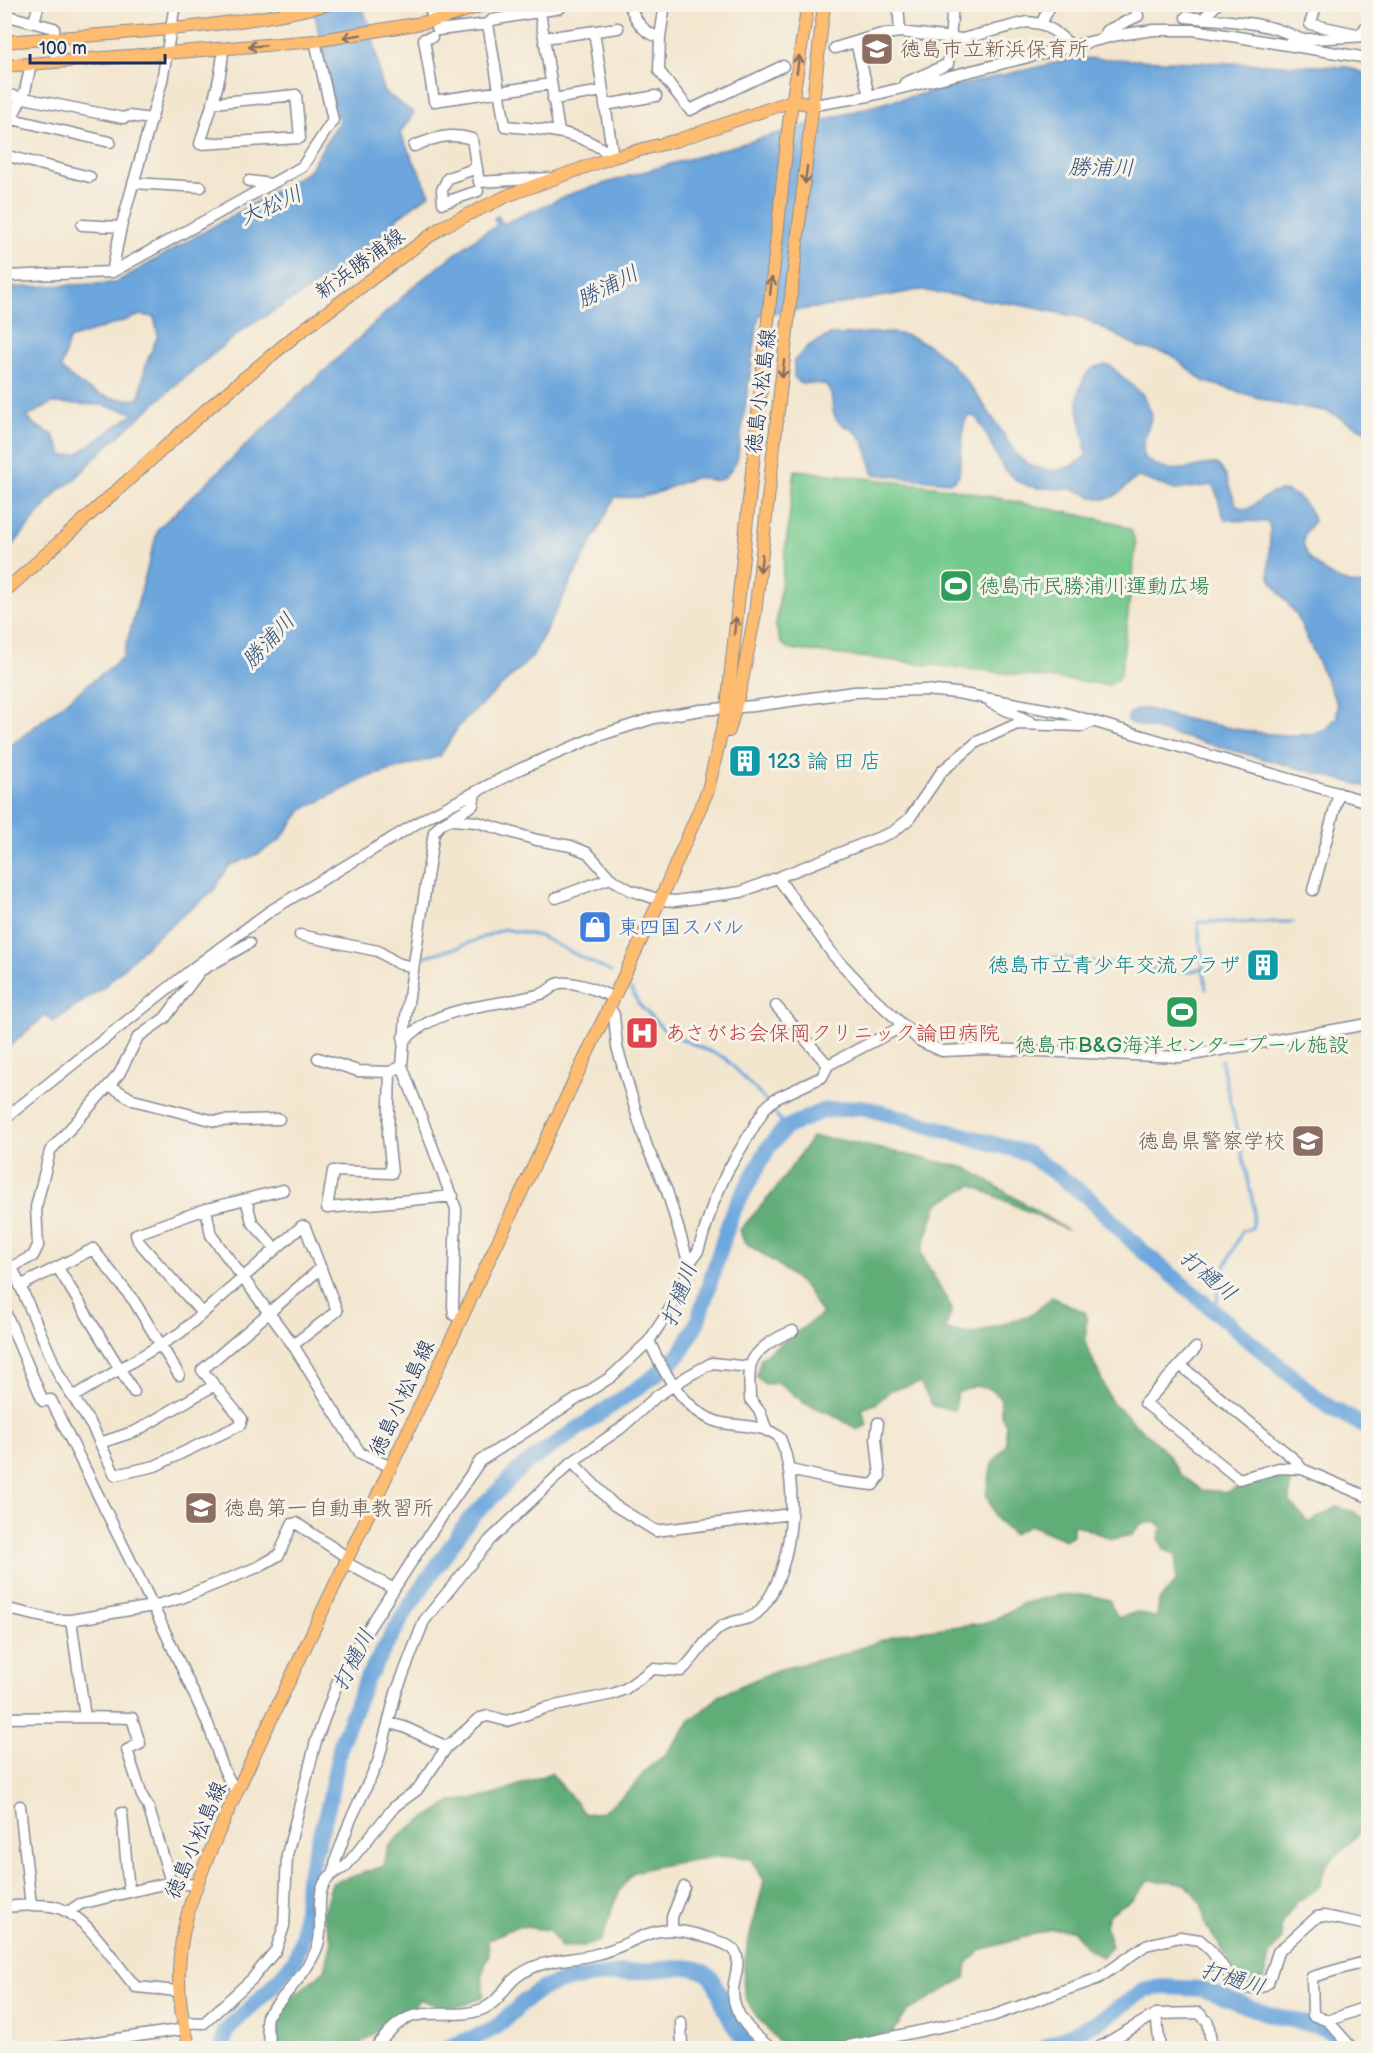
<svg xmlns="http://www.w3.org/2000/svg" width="1373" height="2053" font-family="'Balsamiq Sans','Klee One',sans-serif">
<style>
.green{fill:#75c98d;stroke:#487c76;stroke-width:1.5}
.forest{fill:#60ad78;stroke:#3e6e6b;stroke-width:1.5}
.water{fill:#6ca6dc;stroke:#446a9d;stroke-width:1.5;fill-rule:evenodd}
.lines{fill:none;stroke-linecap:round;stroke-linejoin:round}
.stream{stroke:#6ca6dc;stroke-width:3}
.river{stroke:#6ca6dc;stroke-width:16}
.minor-casing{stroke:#878a96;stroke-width:13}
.major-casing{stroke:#878a96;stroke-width:14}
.minor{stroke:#fff;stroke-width:10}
.major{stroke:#febc70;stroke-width:12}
.oneway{stroke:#816e66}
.labels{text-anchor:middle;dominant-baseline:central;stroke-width:6;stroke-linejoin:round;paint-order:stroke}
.education-label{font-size:21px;fill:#785e54;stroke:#f7f3e8;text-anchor:start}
.street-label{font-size:21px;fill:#1b2f5e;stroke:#f7f3e8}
.leisure-label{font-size:21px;fill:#27864d;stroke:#f7f3e8;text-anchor:start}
.culture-label{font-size:21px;fill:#0d838f;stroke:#f7f3e8;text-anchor:start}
.shop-label{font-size:21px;fill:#366cbe;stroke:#f7f3e8;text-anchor:start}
.health-label{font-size:21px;fill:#be3a42;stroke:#f7f3e8;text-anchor:start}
.water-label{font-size:22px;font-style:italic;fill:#335384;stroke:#f7f3e8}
</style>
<rect width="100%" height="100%" fill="#f7f3e8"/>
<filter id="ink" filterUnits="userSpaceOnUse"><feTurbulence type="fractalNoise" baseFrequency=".0167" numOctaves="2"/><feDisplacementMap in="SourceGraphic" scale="12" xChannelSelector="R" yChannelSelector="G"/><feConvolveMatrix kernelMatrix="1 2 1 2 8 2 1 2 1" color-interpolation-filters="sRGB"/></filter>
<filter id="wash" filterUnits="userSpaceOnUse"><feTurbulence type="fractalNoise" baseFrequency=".008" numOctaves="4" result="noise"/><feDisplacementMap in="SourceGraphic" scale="24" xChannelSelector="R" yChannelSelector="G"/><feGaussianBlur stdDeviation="1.35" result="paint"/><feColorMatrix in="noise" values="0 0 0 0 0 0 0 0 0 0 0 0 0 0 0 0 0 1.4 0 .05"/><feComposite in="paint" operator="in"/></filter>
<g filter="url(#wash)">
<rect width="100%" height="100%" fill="#f3e6cf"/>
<path class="green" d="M795,470L949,488L1117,523L1131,530L1136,544L1121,672L1117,680L1110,685L789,649L780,642L776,627Z"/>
<path class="forest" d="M812,1137L836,1139L967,1168L1067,1230L972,1185L938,1203L921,1253L952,1309L945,1330L972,1334L1033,1314L1052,1297L1086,1313V1345L1111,1401L1167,1453L1180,1474L1202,1490L1227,1492L1270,1475L1291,1472L1290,1502L1309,1523L1336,1507L1354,1512L1368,1523V1824L1364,1821L1355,1838L1326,1865L1319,1887L1296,1903L1281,1925L1282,1939L1269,1954L1265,1978L1252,1984L1236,1975L1227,1956L1206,1926L1201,1903L1186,1884L1149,1880L1134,1898L1109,1914L1105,1925L1112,1946L1101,1957L1086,1947L1072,1930L1051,1929L981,1950L967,1963L965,1978L908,2011L893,2032L835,2045H782C769,2031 755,2017 747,2000C734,1973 759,1909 764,1880L750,1858C740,1857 728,1855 718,1857C705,1858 637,1868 632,1874C614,1892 610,1919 601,1941L583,1946L561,1947L549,1930L517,1926L488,1940L489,1955L482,1974L484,1996C459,2010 446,2010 419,1999L412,2010L385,2025L354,2048H278L275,2027L286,2002L325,1970L332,1941L322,1914L332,1883L384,1866L388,1848L406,1830L452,1802L490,1796L551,1773L585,1814L602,1812L629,1791L647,1769L666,1754L690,1721L722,1694L777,1670L843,1654L903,1633L990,1622L1024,1603L1059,1595H1090L1109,1600L1118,1618L1137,1612L1157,1618L1159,1600L1176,1582V1554L1164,1550L1159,1539L1162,1528L1156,1522L1140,1524L1132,1535L1112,1539L1073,1524V1535L1065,1540L1030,1525L1013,1534L997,1520L986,1495L992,1464L1006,1446V1424L1001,1415V1399L991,1389L975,1386L957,1393L955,1410L933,1406L920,1383L891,1390L875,1404L862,1409L867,1425L858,1430L832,1414L806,1404L779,1383L765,1384L756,1376L761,1358L822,1314L805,1287L776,1263L744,1242L740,1230L776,1189Z"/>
<path class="water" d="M313,5H362L374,42L383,91L414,113L400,133L430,194L398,217L390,228L323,281L244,329L186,376L106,447L74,480L57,492L5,555V545L13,538L4,531L5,288L115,283L308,172L339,121V116H336ZM141,315L154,317L158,335L146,364L139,399C105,402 85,390 61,369L69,339ZM52,403L101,405L135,413L77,454L64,456L53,435L33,424L27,417Z
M1076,58L1348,67L1368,75V432L1327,411L1279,404L1203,381L1170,354L1141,348L1083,318L1020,305L919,290L830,306L759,315L737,461C717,496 711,472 691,479C657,491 653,500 615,497L532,657L458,727L440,756L368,777L302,810L280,840L258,854L229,866L214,890L149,943L104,987L53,1022L46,1015L5,1050V750L123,657L158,529L416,284L483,233L497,226L494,218L498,216L503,224L573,193L643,172L887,102Z
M830,335C853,335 881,330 904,335C952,345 991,416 1016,454C1036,475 1064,476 1086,456C1086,425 1068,406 1085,377C1091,367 1098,365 1109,365L1142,394L1152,414L1143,445V456C1171,481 1187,464 1217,464C1230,476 1229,493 1238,507L1248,509C1255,504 1263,497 1272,493C1290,485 1310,504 1314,521C1311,525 1305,531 1304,537C1298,562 1347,591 1368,583V787L1127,722L1129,714C1144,703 1156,713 1172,716C1205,723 1296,745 1324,730C1329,727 1333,721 1337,717V704L1296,614L1274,585L1269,575L1270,528L1267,522L1226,520C1217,509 1221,495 1212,485L1175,490L1139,477C1128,481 1122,495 1110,498C1094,502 1085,491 1071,489C1047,487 1030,493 1010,475C993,459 990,432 974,416L967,417L964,424L959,475L955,480L949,482L873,474C869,458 867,440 853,430C848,427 841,425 837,420C828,408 837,396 825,384L800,383L794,377V361L808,346Z"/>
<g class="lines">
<path class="stream" d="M4,225H5
M1049,956L1171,971L1188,972L1202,968
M418,958L459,947L504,929L539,936L611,972
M631,989L638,1003L667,1033L725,1058L767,1102
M1206,989L1198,922H1293
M771,1107L785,1128
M1216,1311L1219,1280L1242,1231L1252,1228L1254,1207L1221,1060"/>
<path class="river" d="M223,2048L225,2031L269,1990L295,1960L303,1936L307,1879L328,1807L341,1743L366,1680L406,1611L468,1521L523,1466L652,1378L680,1354L697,1323L732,1213L768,1148L785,1128L822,1111L862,1107L1027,1153L1088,1197L1138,1247L1326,1405L1368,1428
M447,2048C462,2041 482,2036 494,2028C510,2017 523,1999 540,1990C571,1974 648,1971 686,1967C720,1970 716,1993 729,2017C735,2029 742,2039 752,2048
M1043,2048L1101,2020L1146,1989L1164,1987L1203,1989L1268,2014L1316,2026L1329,2030L1343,2048"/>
</g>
</g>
<g filter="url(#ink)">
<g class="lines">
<defs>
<path id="minor" d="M428,4L438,30L488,24L505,126C543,129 583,131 613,157L594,31
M629,4C635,19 643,34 660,37
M665,4L660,37L659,71L690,110L783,66
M898,4L900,32
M1317,4L1310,24L1361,35L1368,23
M540,12L559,132
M4,15L54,28L56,62
M1186,17C1223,21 1264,20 1298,38
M1203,19L1217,4
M34,21L39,4
M488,24L492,20L560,8
M1041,24L1051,4
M432,37L424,39L434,101L551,84
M544,38L618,28
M1105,38L1106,31L1138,16L1135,4
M1291,40L1368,36
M856,42L869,96
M835,48L878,35L900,32L962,39L1027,22L1041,24L1054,31L1072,46
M905,83L948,64L953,4
M4,94L123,118L129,116L151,119
M553,99L603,91
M212,103L296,95L300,138L200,144C209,113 222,81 223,49
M605,105L656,96
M814,105L869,96L1118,35L1154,30H1194L1368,58
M12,119L110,142
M4,134L25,91L31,64
M414,146C434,138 450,132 472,139L479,182L549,178
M4,155L90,177
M477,168L448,178L442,190L443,203L478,191
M249,181L271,184
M133,183L201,187
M82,225L121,227
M112,272L121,227L162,81L175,4
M4,276L112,272L302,167L333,120L315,41
M991,703L1031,722
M452,820L477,822L537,840L571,846L588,853L610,878L630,890L660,900L675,901L741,892L893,832L909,819L942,771L977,742L1017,724L1083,726L1091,722
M778,878L834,956L872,996L920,1041L942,1051L989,1049L1180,1057L1368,1024
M1313,890L1339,793
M556,898L610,878
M300,935L378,951L397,963L413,967
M776,1006L828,1065L903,1026
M403,1037H408C444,1003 497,1007 541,994C549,992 553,984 560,983C578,981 597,991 613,997
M318,1058L358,1071L390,1072L388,1137L392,1173L333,1171L327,1208L453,1196
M402,1066L456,1209L453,1306L454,1315L461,1318
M390,1072L402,1066L406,1016L434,832L440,825L473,805L475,793
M109,1085L133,1100L215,1121L279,1119
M4,1119L196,966L270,911L429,816L520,769L598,736L654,718L701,710L754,706L854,692L925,690L957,693L1061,712L1368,802
M206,1209L211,1235L293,1345
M276,1249L252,1222L246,1199L283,1190
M689,1264L698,1251L714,1201L727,1172L765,1108L775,1099L822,1077L828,1065
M12,1267L59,1375L93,1428L115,1475L155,1466L240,1425L242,1419L202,1370L321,1268
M58,1268L134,1392
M4,1271L33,1256L38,1246L36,1207L50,1151L119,1074L138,1037L165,1018L200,971L249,943
M20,1286L93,1249L134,1301L179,1375
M4,1309L43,1401L51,1400L153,1606L207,1722C217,1745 220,1771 237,1791
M202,1313L138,1241L136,1234L206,1209L246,1199
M1196,1348L1145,1403L1239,1479L1279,1468L1302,1469
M1180,1365L1295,1460L1302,1469L1368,1497
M750,1367L712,1363L688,1376L657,1396L620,1429L572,1462L614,1505L656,1531L791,1514
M73,1397L180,1333L302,1226L305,1227L337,1311L293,1345L360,1453L391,1467
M767,1431L760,1412L750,1399C750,1389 748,1374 751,1364C755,1349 779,1336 793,1331
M100,1443L136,1431L213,1386
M790,1470L839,1481L873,1485L880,1476L876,1438L878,1423
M345,1562L394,1589
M4,1608L56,1620H71
M4,1718L85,1717
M389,1723L404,1727L447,1747L480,1718L488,1716L507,1721L545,1708L613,1694L625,1689L653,1669L681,1671C696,1658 705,1638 721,1627C734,1618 750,1623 761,1609C794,1570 800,1484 780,1438C767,1424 735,1427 718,1422C685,1412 662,1370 649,1341C662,1321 687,1287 689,1264L667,1191L647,1147L637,1115L617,1047L614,1015L609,1006
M20,1806L31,1906
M122,1813L129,1892
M334,1871L336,1859L350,1821L378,1762L396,1693L424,1621L490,1540L572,1462
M171,1882L148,1806L142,1796L127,1750L140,1744L132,1718L85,1717L71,1620L153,1606L181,1598L258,1567L279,1555L292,1524L296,1523L348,1558
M4,1907C20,1906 36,1904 51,1906C86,1911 113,1962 136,1987L179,1991
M68,1912L80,1904L171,1882L195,1885
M672,1929V1917L684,1887
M1156,2014L1160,2048
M1328,2021L1368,2006
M183,2022L204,2023L252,1979L276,1950L284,1926L287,1855L316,1741L342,1670L421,1547L480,1461L611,1377L649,1341
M681,2022L682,2048
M55,2048L185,2029
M271,2048L266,2023L267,2016C285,1994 306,1974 317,1948C328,1919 304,1883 345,1867L395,1806L417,1790L447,1747
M375,2048C383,2039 392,2026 404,2020C427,2007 456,2020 483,2009C500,2002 505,1984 519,1975C542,1959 566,1961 593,1955C643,1944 646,1918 705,1937C714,1940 727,1943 734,1950C743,1960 732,1982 733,1994C735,2018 753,2035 771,2048
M839,2048L992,2016L1099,1978L1146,1945L1180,1937L1200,1940L1212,1952L1235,1983L1245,1988H1258L1268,1983L1278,1952L1317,1917L1324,1916L1368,1925
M1098,2048L1156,2014L1199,2013L1208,2022L1212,2048
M1352,2048L1328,2021L1313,2015L1312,1977L1368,1961"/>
<path id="major" d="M4,42C113,33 223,30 330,4
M4,66L315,41L433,21L487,4
M4,592L206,410L296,335L442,227L509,195L613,157L678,140L792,101L814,105
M729,731L741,686L755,614L824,4
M190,2048C159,1948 198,1880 237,1791L660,900L708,790L727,708L789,122L808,4"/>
</defs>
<use href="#minor" class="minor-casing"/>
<use href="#major" class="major-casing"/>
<use href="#minor" class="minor"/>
<use href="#major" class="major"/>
</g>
<defs><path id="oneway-shaft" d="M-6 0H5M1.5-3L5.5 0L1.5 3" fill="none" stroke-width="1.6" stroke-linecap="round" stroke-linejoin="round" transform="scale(1.5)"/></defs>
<g class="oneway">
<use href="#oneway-shaft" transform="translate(352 36) rotate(171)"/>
<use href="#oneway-shaft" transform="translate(257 46) rotate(175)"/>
<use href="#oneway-shaft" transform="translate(798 64) rotate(-82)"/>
<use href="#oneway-shaft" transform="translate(806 175) rotate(97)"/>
<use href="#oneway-shaft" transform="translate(771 286) rotate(-84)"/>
<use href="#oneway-shaft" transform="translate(783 369) rotate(97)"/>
<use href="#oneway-shaft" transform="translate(761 563) rotate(97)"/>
<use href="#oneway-shaft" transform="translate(735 626) rotate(-84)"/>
</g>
</g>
<defs>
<symbol id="school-square" viewBox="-11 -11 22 22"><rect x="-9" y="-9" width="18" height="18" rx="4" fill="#8d6e63" stroke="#f7f3e8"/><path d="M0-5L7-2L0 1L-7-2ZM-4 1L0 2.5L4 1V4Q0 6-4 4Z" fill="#fff"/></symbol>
<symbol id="stadium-square" viewBox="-11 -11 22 22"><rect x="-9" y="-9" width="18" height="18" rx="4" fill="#2e9e5b" stroke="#f7f3e8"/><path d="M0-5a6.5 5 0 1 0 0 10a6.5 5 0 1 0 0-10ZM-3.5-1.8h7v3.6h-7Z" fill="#fff"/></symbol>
<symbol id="building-square" viewBox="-11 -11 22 22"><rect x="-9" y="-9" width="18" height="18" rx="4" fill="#0f9aa8" stroke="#f7f3e8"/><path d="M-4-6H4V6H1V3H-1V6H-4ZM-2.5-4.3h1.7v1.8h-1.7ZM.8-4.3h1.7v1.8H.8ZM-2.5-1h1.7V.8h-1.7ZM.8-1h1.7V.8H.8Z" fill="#fff"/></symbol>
<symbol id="shop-square" viewBox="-11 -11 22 22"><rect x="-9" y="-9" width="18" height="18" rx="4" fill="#3f7fe0" stroke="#f7f3e8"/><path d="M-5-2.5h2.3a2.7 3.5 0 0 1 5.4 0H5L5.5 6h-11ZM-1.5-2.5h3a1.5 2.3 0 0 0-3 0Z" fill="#fff"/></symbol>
<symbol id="hospital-square" viewBox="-11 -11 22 22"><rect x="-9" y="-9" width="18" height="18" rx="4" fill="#e0444e" stroke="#f7f3e8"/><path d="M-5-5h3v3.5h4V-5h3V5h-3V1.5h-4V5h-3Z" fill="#fff"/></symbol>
</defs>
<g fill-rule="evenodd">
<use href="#school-square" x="858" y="30" width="38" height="38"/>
<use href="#stadium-square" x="937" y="567" width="38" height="38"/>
<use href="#building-square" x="726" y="742" width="38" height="38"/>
<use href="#shop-square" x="576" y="908" width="38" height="38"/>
<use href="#building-square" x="1244" y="946" width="38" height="38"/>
<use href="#stadium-square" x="1163" y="993" width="38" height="38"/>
<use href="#hospital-square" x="623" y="1014" width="38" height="38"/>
<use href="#school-square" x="1289" y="1122" width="38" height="38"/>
<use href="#school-square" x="182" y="1489" width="38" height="38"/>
</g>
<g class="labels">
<g class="education-label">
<text x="900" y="49">徳島市立新浜保育所</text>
<text x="1285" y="1141" text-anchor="end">徳島県警察学校</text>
<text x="224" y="1508">徳島第一自動車教習所</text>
</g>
<g class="street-label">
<text transform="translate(360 264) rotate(-36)">新浜勝浦線</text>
<text transform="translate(761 391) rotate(-83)">徳島小松島線</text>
<text transform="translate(402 1398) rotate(-65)">徳島小松島線</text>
<text transform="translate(196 1840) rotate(-67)">徳島小松島線</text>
</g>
<g class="leisure-label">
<text x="979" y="586">徳島市民勝浦川運動広場</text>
<text x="1182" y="1045" text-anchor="middle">徳島市B&amp;G海洋センタープール施設</text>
</g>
<g class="culture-label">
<text x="768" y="761">123 論 田 店</text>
<text x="1240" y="965" text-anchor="end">徳島市立青少年交流プラザ</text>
</g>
<g class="shop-label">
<text x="618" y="927">東四国スバル</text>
</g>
<g class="health-label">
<text x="665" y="1033">あさがお会保岡クリニック論田病院</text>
</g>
<g class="water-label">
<text transform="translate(1101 168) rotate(1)">勝浦川</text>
<text transform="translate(271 206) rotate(-24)">大松川</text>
<text transform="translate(608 287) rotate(-27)">勝浦川</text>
<text transform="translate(269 641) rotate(-47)">勝浦川</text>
<text transform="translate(1208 1276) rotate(40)">打樋川</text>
<text transform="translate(680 1295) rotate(-70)">打樋川</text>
<text transform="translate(354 1660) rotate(-63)">打樋川</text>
<text transform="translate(1233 1979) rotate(17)">打樋川</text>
</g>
</g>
<rect width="1373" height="2053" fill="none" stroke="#f7f3e8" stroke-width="24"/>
<path d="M30 54v9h135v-9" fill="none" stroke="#1b2f5e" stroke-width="3"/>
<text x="39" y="54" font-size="18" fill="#1b2f5e" stroke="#f7f3e8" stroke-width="4.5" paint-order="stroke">100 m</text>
</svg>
